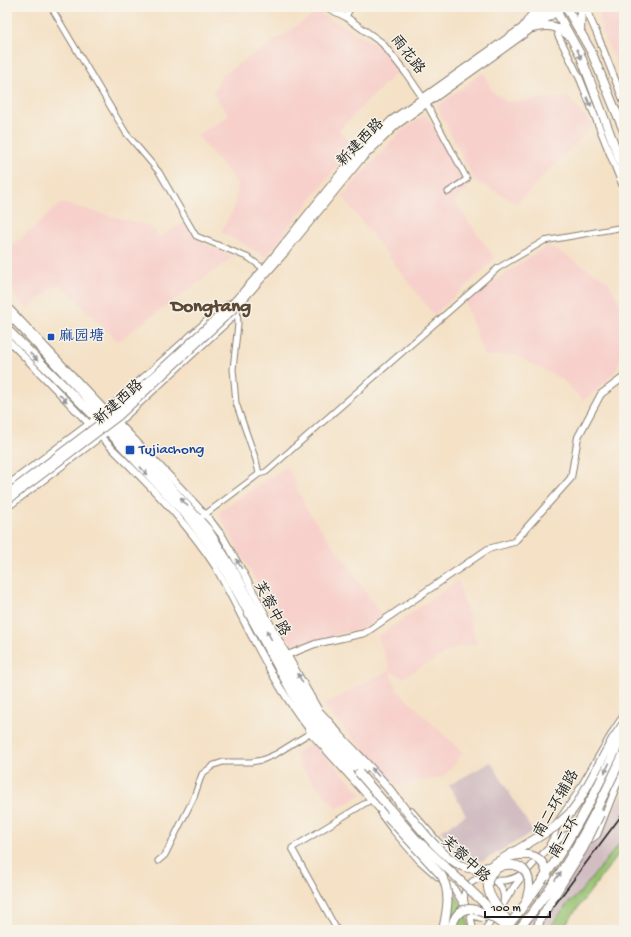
<svg xmlns="http://www.w3.org/2000/svg" width="631" height="937" font-family="'Gochi Hand','LXGW WenKai TC',sans-serif">
<style>
.built{fill:#f7d0cb}
.industrial{fill:#d2bec2}
.green{fill:#95c16f;stroke:#586e46}
.lines{fill:none;stroke-linecap:round;stroke-linejoin:round}
.minor-casing{stroke:#887e71;stroke-width:7}
.tertiary-casing{stroke:#887e71;stroke-width:8}
.secondary-casing{stroke:#887e71;stroke-width:9}
.primary-casing{stroke:#887e71;stroke-width:10}
.trunk-casing{stroke:#887e71;stroke-width:10}
.minor{stroke:#fff;stroke-width:5}
.tertiary{stroke:#fff;stroke-width:6}
.secondary{stroke:#fff;stroke-width:7}
.primary{stroke:#fff;stroke-width:8}
.trunk{stroke:#fff;stroke-width:8}
.rail{stroke:#1c1c1c;stroke-width:1.5}
.secondary-bridge-casing{stroke:#887e71;stroke-width:9;stroke-linecap:butt}
.primary-bridge-casing{stroke:#887e71;stroke-width:10;stroke-linecap:butt}
.trunk-bridge-casing{stroke:#887e71;stroke-width:10;stroke-linecap:butt}
.secondary-bridge{stroke:#fff;stroke-width:7}
.primary-bridge{stroke:#fff;stroke-width:8}
.trunk-bridge{stroke:#fff;stroke-width:8}
.oneway{fill:#999}
.transit-dot{fill:#1a4fb4;stroke:#f7f3e8;stroke-width:1.5}
.labels{text-anchor:middle;dominant-baseline:central;stroke-width:3;stroke-linejoin:round;paint-order:stroke}
.street-label{font-size:15px;fill:#1c1c1c;stroke:#f7f3e8}
.transit-label{font-size:15px;fill:#164399;stroke:#f7f3e8;text-anchor:start}
.district-label{font-size:19px;font-weight:bold;fill:#5b4837;stroke:#f7f3e8}
</style>
<rect width="100%" height="100%" fill="#f7f3e8"/>
<filter id="ink" filterUnits="userSpaceOnUse"><feTurbulence type="fractalNoise" baseFrequency=".025" numOctaves="2"/><feDisplacementMap in="SourceGraphic" scale="8" xChannelSelector="R" yChannelSelector="G"/><feConvolveMatrix kernelMatrix="1 2 1 2 8 2 1 2 1" color-interpolation-filters="sRGB"/></filter>
<filter id="wash" filterUnits="userSpaceOnUse"><feTurbulence type="fractalNoise" baseFrequency=".012" numOctaves="4" result="noise"/><feDisplacementMap in="SourceGraphic" scale="16" xChannelSelector="R" yChannelSelector="G"/><feGaussianBlur stdDeviation="0.9" result="paint"/><feColorMatrix in="noise" values="0 0 0 0 0 0 0 0 0 0 0 0 0 0 0 0 0 1.4 0 .05"/><feComposite in="paint" operator="in"/></filter>
<g filter="url(#wash)">
<rect width="100%" height="100%" fill="#f4e1c6"/>
<path class="built" d="M599,7H624V79L602,32Z
M318,12L378,46L399,70L339,130L353,145L266,257L221,232L234,208L238,184L197,135L229,116L213,93L222,75Z
M484,72L492,91L507,102L569,97L593,126L517,203L474,180L437,106Z
M426,114L468,190L454,201L495,259L434,315L342,196L399,133Z
M61,203L150,226L160,237L183,223L199,241L233,257L118,341L59,284L27,309L7,288V251Z
M548,245L608,281L624,311V342L617,369L594,393L583,400L563,380L515,355L484,356L465,301Z
M287,466L307,510L345,562L382,616L361,629L292,645L218,513Z
M458,581L477,644L456,647L403,678L390,671L397,690L463,753L443,777L396,786L326,709L323,705L390,670L378,636Z
M312,743L362,794L337,809L302,769L295,753Z"/>
<path class="industrial" d="M491,762L533,832L483,861L465,858L441,831L466,815L449,785Z
M624,793V838L577,896L568,903L548,930H520L590,846L599,840L611,812Z"/>
<path class="green" d="M624,838V847L561,930H548L568,903L577,896Z
M452,891C462,903 469,915 469,930H446Z"/>
</g>
<g filter="url(#ink)">
<g class="lines">
<defs>
<path id="minor" d="M51,7L126,133L159,172L196,236L249,258L264,269
M346,17L351,7
M425,101L467,179L448,192
M259,474L266,472L498,268L544,241L624,227
M199,519L259,474L256,460L236,403L233,369L238,324L237,306
M158,861L165,855L194,797L202,774L214,765L223,762H251L262,760L276,754L313,731
M337,930L292,848L372,799"/>
<path id="tertiary" d="M326,7L346,17L382,43L406,73L423,98
M585,7L597,34L624,102
M560,28L558,35L580,79L624,189
M7,306L109,414
M7,339L92,427
M116,420L181,488L210,520L223,537L244,574L281,644L318,709
M98,434C139,476 183,516 215,566C245,620 270,680 309,729
M285,656L315,644L365,633L488,549L514,542L571,478L578,437L601,394L624,377
M411,811L438,842L464,863
M381,814L393,830L419,860L437,876L453,887L464,905
M550,844L554,837L557,823L575,797L614,730L624,715
M472,868L487,878
M464 898a20 20 0 1 1 40 0a20 20 0 1 1-40 0Z
M492,880C503,882 514,880 523,873
M470,913L473,930
M501,914V908C505,901 509,894 514,887C522,876 557,835 570,834C576,833 582,840 590,840L597,835L624,767
M485,930L495,915"/>
<path id="secondary" d="M7,486L103,414L221,309L234,302L264,269L354,157L392,120L552,7
M7,507L114,426L231,318L237,306L284,253L359,161L396,125L532,28L564,7"/>
<path id="primary" d="M554,7L580,54L624,171
M566,7L591,51L624,131
M523,28L534,12L536,7
M532,28C547,25 555,24 568,35
M580,32L581,7
M7,312L166,482L208,530L235,573L306,701L321,723L363,770
M7,329L97,419L188,517L206,541L223,566L299,705L317,728L353,767
M311,705C323,714 331,726 341,737C361,759 382,778 399,802
M307,719L311,732L388,817"/>
<path id="trunk" d="M543,896L547,885V879"/>
</defs>
<use href="#minor" class="minor-casing"/>
<use href="#tertiary" class="tertiary-casing"/>
<use href="#secondary" class="secondary-casing"/>
<use href="#primary" class="primary-casing"/>
<use href="#trunk" class="trunk-casing"/>
<use href="#minor" class="minor"/>
<use href="#tertiary" class="tertiary"/>
<use href="#secondary" class="secondary"/>
<use href="#primary" class="primary"/>
<use href="#trunk" class="trunk"/>
<path class="rail" d="M536,930L624,812"/>
<defs>
<path id="secondary-bridge" d="M7,494L115,412L234,302
M7,501L119,416L237,306"/>
<path id="primary-bridge" d="M359,773L416,839L485,904L500,922"/>
<path id="trunk-bridge" d="M399,802C413,820 442,858 462,866C471,870 480,869 489,867L555,827L571,812L579,801L613,739L624,723
M388,817L442,876C451,894 447,911 443,930
M509,857C528,852 544,854 547,876
M507,920C501,911 490,900 488,888C484,857 543,853 526,900
M451,930C458,895 484,911 503,925
M505,930C524,906 543,881 559,855C584,816 604,774 624,733
M518,930C534,911 549,891 562,870C586,833 605,793 624,753
M537,930L540,919L583,849L600,814"/>
</defs>
<use href="#secondary-bridge" class="secondary-bridge-casing"/>
<use href="#primary-bridge" class="primary-bridge-casing"/>
<use href="#trunk-bridge" class="trunk-bridge-casing"/>
<use href="#secondary-bridge" class="secondary-bridge"/>
<use href="#primary-bridge" class="primary-bridge"/>
<use href="#trunk-bridge" class="trunk-bridge"/>
</g>
<defs><path id="oneway-solid" d="M-6-.8H1V-3.2L6.5 0L1 3.2V.8H-6Z"/></defs>
<g class="oneway">
<use href="#oneway-solid" transform="translate(579 54) rotate(67)"/>
<use href="#oneway-solid" transform="translate(589 102) rotate(68)"/>
<use href="#oneway-solid" transform="translate(34 357) rotate(45)"/>
<use href="#oneway-solid" transform="translate(63 398) rotate(46)"/>
<use href="#oneway-solid" transform="translate(144 471) rotate(47)"/>
<use href="#oneway-solid" transform="translate(184 502) rotate(-132)"/>
<use href="#oneway-solid" transform="translate(239 564) rotate(-120)"/>
<use href="#oneway-solid" transform="translate(269 635) rotate(-118)"/>
<use href="#oneway-solid" transform="translate(300 678) rotate(-119)"/>
<use href="#oneway-solid" transform="translate(607 768) rotate(116)"/>
<use href="#oneway-solid" transform="translate(375 772) rotate(-132)"/>
<use href="#oneway-solid" transform="translate(558 876) rotate(-55)"/>
</g>
</g>
<g class="transit-dot">
<rect x="47" y="333" width="8" height="8" rx="2"/>
<rect x="125" y="445" width="10" height="10" rx="2"/>
</g>
<g class="labels">
<g class="street-label">
<text transform="translate(407 55) rotate(52)">雨花路</text>
<text transform="translate(361 143) rotate(-46)">新建西路</text>
<text transform="translate(119 403) rotate(-42)">新建西路</text>
<text transform="translate(271 609) rotate(62)">芙蓉中路</text>
<text transform="translate(557 804) rotate(-60)">南二环辅路</text>
<text transform="translate(565 838) rotate(-60)">南二环</text>
<text transform="translate(465 860) rotate(43)">芙蓉中路</text>
</g>
<g class="transit-label">
<text x="59" y="337">麻园塘</text>
<text x="139" y="450">Tujiachong</text>
</g>
<g class="district-label">
<text x="211" y="307">Dongtang</text>
</g>
</g>
<rect width="631" height="937" fill="none" stroke="#f7f3e8" stroke-width="24"/>
<path d="M485 911v6h65v-6" fill="none" stroke="#1c1c1c" stroke-width="2"/>
<text x="491" y="911" font-size="12" fill="#1c1c1c" stroke="#f7f3e8" stroke-width="3" paint-order="stroke">100 m</text>
</svg>
